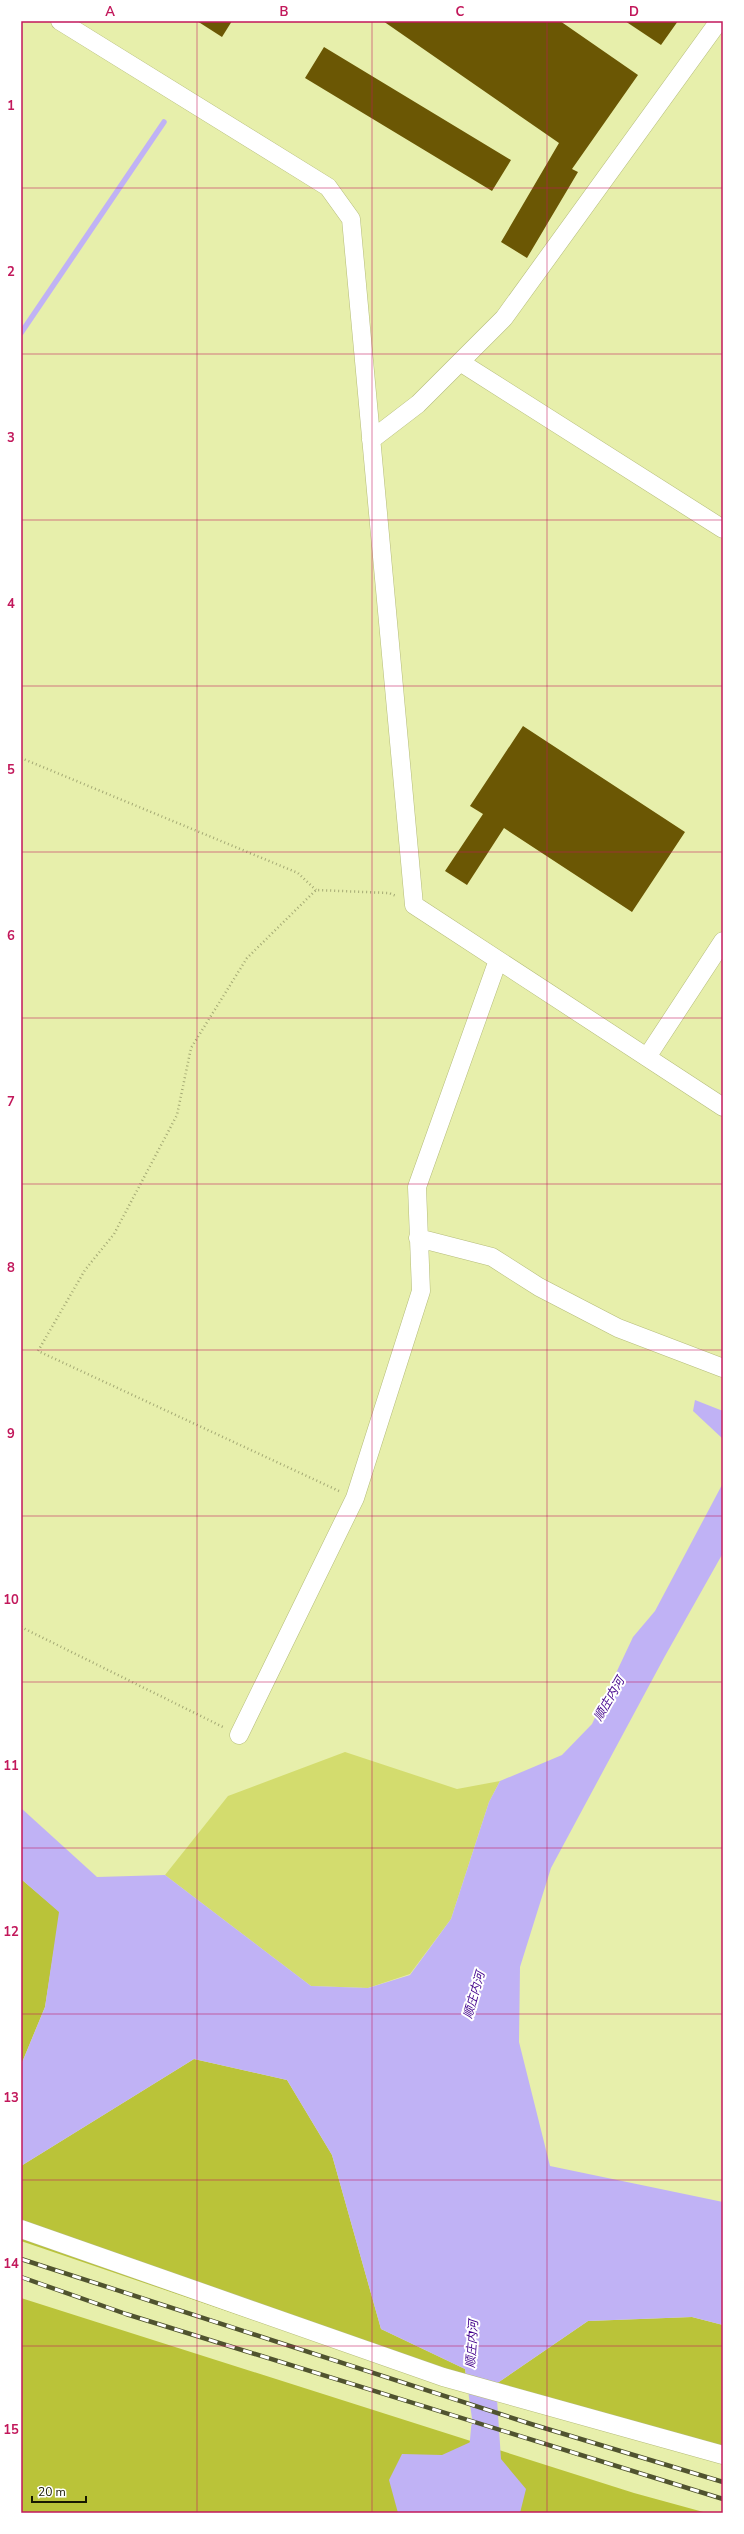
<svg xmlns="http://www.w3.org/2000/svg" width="744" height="2534" font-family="'Nunito Sans','Noto Sans SC',sans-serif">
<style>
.green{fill:#d3dc6e}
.forest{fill:#bac339}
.water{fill:#c0b2f5}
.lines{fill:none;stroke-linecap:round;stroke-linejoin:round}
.stream{stroke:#c0b2f5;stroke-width:5.5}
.building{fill:#6b5704}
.minor-casing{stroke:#b5bc7a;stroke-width:19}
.path{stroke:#a4a974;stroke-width:2.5;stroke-dasharray:1 3;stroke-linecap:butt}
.minor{stroke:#fff;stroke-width:18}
.rail-casing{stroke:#50532f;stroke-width:4.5}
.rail{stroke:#fff;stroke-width:3;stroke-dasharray:9;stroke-linecap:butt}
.grid{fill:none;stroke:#c2185b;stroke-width:1;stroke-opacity:0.55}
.labels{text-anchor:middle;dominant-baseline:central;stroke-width:4;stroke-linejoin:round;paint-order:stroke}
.water-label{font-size:12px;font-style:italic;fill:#41008b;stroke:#fff}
.neatline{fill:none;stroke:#c2185b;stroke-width:1.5}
.grid-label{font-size:13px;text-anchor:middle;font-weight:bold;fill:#c2185b}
</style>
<rect width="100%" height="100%" fill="#e7efab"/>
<path class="green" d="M345,1752L457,1789L500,1781L489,1802L451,1919L410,1974L368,1988L311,1986L165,1875L228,1796Z"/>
<path class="forest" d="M21,1879L60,1912L45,2007L21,2065Z
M194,2059L287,2080L332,2155L381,2329L465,2369L468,2393L21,2241V2166Z
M21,2298L634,2493L707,2513H21Z
M692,2317L723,2325V2449L496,2384L588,2321Z"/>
<path class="water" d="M695,1400L723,1411V1439L693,1411Z
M723,1483V1553L665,1656L551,1868L520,1967L519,2042L550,2166L723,2202V2325L692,2317L588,2321L496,2384L501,2459L526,2489L520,2513H398L389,2480L402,2454L442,2455L475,2440L465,2369L381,2329L332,2155L287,2080L194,2059L21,2166V2065L45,2007L59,1912L21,1879V1808L97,1877L165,1875L311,1986L368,1988L410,1975L451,1919L489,1802L500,1781L562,1755L592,1724L633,1637L655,1611Z"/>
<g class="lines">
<path class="stream" d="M21,333L164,122
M472,2448L474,2426"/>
</g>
<path class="building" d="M197,21H232L222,37Z
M383,21H560L638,75L572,169L578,172L527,258L501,242L559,143Z
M625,21H678L661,45Z
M324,47L511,160L492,191L305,78Z
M523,726L685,832L632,912L504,828L467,885L445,871L483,814L470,806Z"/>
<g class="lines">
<defs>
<path id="minor" d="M60,21L328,187L351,219L414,905L723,1107
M460,362L723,529
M371,440L418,404L504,318L719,21
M647,1057L723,941
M418,1238L492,1257L539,1287L618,1328L723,1368
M239,1735L355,1498L421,1291L417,1187L498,960
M21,2229L443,2377L723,2455"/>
</defs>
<use href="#minor" class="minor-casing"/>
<path class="path" d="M21,758L298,873L316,890
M339,1491L38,1351L85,1270L114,1234L177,1115L191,1048L247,958L316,890L389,893L396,896
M21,1627L223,1727"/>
<use href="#minor" class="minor"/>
<defs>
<path id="rail" d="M21,2259L531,2424L723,2482
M21,2277L126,2314L723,2499"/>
</defs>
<use href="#rail" class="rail-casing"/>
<use href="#rail" class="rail"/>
</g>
<path class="grid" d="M197,21V2513M372,21V2513M547,21V2513M21,188H723M21,354H723M21,520H723M21,686H723M21,852H723M21,1018H723M21,1184H723M21,1350H723M21,1516H723M21,1682H723M21,1848H723M21,2014H723M21,2180H723M21,2346H723"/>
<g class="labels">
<g class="water-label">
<text transform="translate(609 1699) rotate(-60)">顺庄内河</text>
<text transform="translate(474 1995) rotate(-74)">顺庄内河</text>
<text transform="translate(472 2344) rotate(-86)">顺庄内河</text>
</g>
</g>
<rect width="744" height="2534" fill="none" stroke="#ffffff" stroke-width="44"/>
<path d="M32 2496v6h54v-6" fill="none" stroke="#171801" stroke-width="2"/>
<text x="38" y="2496" font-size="12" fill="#171801" stroke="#ffffff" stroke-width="3" paint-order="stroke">20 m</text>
<rect x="22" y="22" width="700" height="2490" class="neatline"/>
<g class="grid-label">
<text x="110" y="16">A</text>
<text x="284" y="16">B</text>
<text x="460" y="16">C</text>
<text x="634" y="16">D</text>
<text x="11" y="110">1</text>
<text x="11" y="276">2</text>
<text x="11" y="442">3</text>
<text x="11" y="608">4</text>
<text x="11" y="774">5</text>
<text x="11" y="940">6</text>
<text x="11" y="1106">7</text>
<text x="11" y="1272">8</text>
<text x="11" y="1438">9</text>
<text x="11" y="1604">10</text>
<text x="11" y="1770">11</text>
<text x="11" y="1936">12</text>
<text x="11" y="2102">13</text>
<text x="11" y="2268">14</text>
<text x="11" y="2434">15</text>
</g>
</svg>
